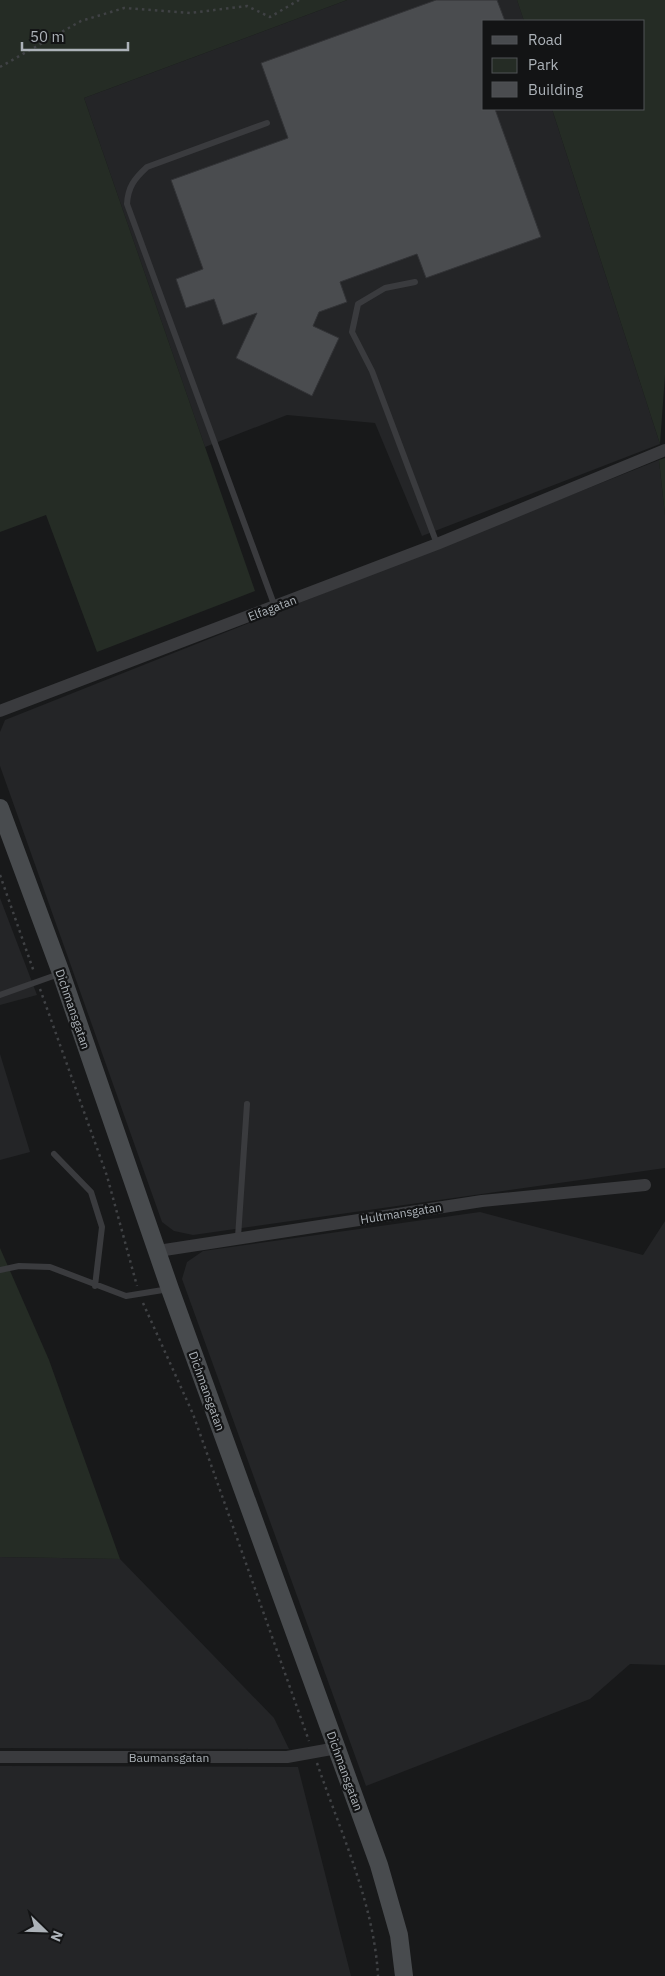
<svg xmlns="http://www.w3.org/2000/svg" width="665" height="1976" font-family="'IBM Plex Sans',sans-serif">
<style>
.built{fill:#242527}
.green{fill:#252c25}
.building{fill:#4a4c4f;stroke:#323336}
.lines{fill:none;stroke-linecap:round;stroke-linejoin:round}
.path{stroke:#404245;stroke-width:2.5;stroke-dasharray:2.5 4;stroke-linecap:butt}
.lane{stroke:#3a3b3e;stroke-width:6}
.street{stroke:#3a3b3e;stroke-width:12}
.secondary{stroke:#484b4e;stroke-width:18}
.labels{text-anchor:middle;dominant-baseline:central;stroke-width:4.5;stroke-linejoin:round;paint-order:stroke}
.street-label{font-size:12px;fill:#acb2b8;stroke:#131415}
</style>
<rect width="100%" height="100%" fill="#18191a"/>
<path class="built" d="M347,0H517L524,21H484V109H552L660,444L422,536L375,423L287,415L205,447L84,98Z
M659,460L665,515V1168L193,1235L174,1231L162,1222L0,766V732L5,720Z
M0,898L37,995L0,1005Z
M0,1054L30,1152L0,1160Z
M480,1212L643,1255L665,1221V1665L630,1664L590,1699L366,1786L182,1279L187,1262L203,1251Z
M0,1557L120,1559L274,1718L289,1749L0,1748Z
M0,1766L298,1767L351,1976H0Z"/>
<path class="green" d="M0,0H347L84,98L255,591L97,652L46,515L0,532Z
M517,0H665V375L660,444L552,109H644V21H524Z
M665,458V515L659,460Z
M0,1248L49,1360L120,1559L0,1557Z"/>
<path class="building" d="M436,0H497L505,21H484V109H495L541,237L426,278L417,254L340,282L347,302L319,312L313,326L339,338L312,396L236,358L257,313L223,325L214,299L186,308L176,279L203,269L171,180L288,138L261,63Z"/>
<g class="lines">
<path class="path" d="M0,67L81,21L124,8L190,13L247,6L270,17L299,0
M0,875L34,972
M40,989L107,1176L137,1286
M143,1303L193,1414L309,1741
M317,1763C340,1831 374,1903 378,1976"/>
<path class="lane" d="M267,123L147,167C134,179 128,187 127,204L275,607
M415,282L385,288L358,304L352,332L372,371L437,544
M0,995L59,974
M54,1154L91,1192L102,1227L95,1286
M238,1237L247,1104
M0,1270L19,1266L50,1267L126,1296L169,1289"/>
<path class="street" d="M0,711L437,544L665,450
M158,1251L482,1201L645,1185
M0,1757H287L337,1748"/>
<path class="secondary" d="M0,808L61,973L170,1289L379,1865L399,1935L404,1976"/>
</g>
<g class="labels">
<g class="street-label">
<text transform="translate(272 608) rotate(-21)">Elfagatan</text>
<text transform="translate(73 1009) rotate(71)">Dichmansgatan</text>
<text transform="translate(401 1213) rotate(-9)">Hultmansgatan</text>
<text transform="translate(207 1391) rotate(70)">Dichmansgatan</text>
<text x="169" y="1757">Baumansgatan</text>
<text transform="translate(345 1771) rotate(70)">Dichmansgatan</text>
</g>
</g>
<rect x="482" y="20" width="162" height="90" fill="#131415" stroke="#505356"/>
<rect x="492" y="36" width="25" height="8" fill="#484b4e" stroke="#505356"/>
<text x="528" y="45" font-size="15" fill="#acb2b8">Road</text>
<rect x="492" y="58" width="25" height="15" fill="#252c25" stroke="#505356"/>
<text x="528" y="70" font-size="15" fill="#acb2b8">Park</text>
<rect x="492" y="82" width="25" height="15" fill="#4a4c4f" stroke="#505356"/>
<text x="528" y="95" font-size="15" fill="#acb2b8">Building</text>
<g transform="translate(45 1931) rotate(113)" stroke="#131415" stroke-width="4" paint-order="stroke">
<path d="M0-4L9 19L0 12L-9 19Z" fill="#acb2b8"/>
<text y="-8" font-size="14" font-weight="bold" text-anchor="middle" fill="#acb2b8">N</text>
</g>
<path d="M22 42v8h106v-8" fill="none" stroke="#acb2b8" stroke-width="2.5"/>
<text x="30" y="42" font-size="15" fill="#acb2b8" stroke="#131415" stroke-width="4" paint-order="stroke">50 m</text>
</svg>
